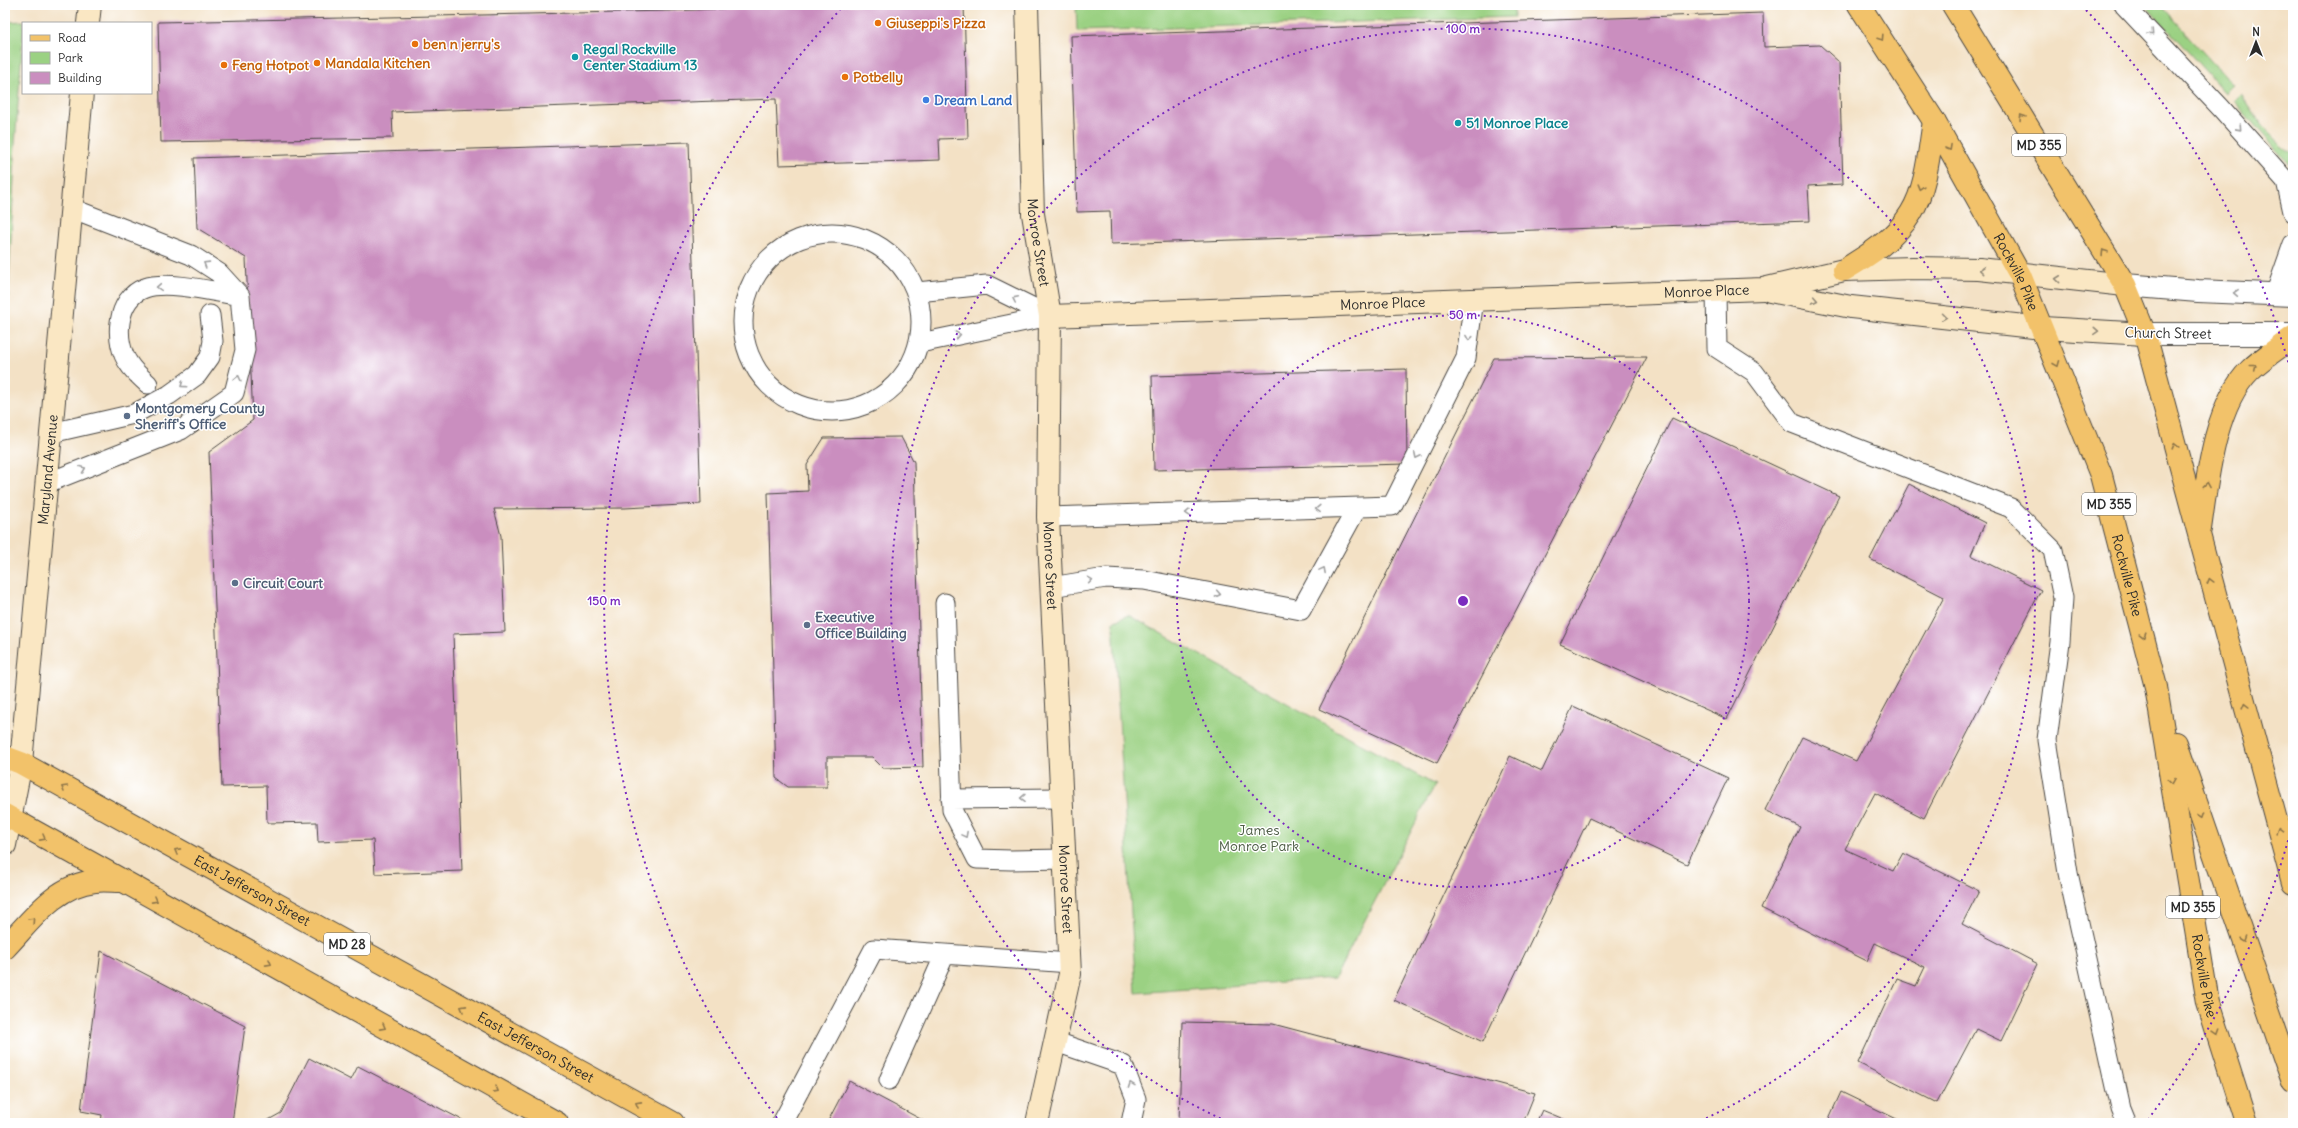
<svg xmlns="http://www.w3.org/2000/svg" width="2298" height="1128" font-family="Delius,sans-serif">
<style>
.green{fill:#9bd183;stroke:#637e57}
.building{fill:#ca8ebf}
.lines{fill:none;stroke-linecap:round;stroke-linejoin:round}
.lane-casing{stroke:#494642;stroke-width:21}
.street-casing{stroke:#494642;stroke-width:24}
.secondary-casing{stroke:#494642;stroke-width:24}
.primary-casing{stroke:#494642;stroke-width:24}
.lane{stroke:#fff;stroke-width:19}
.street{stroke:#fff;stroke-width:22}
.secondary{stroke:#fae7c3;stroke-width:22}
.primary{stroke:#f2c26a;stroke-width:22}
.oneway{stroke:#a0a0a0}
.oneway2{stroke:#8e764a}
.oneway3{stroke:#928977}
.ring{fill:none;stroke:#7b2cbf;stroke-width:2;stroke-dasharray:2 4}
.food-dot{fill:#e8710a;stroke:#fff;stroke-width:1.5}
.culture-dot{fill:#0f9aa8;stroke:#fff;stroke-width:1.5}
.shop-dot{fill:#3f7fe0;stroke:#fff;stroke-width:1.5}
.service-dot{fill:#5c6f8a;stroke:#fff;stroke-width:1.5}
.labels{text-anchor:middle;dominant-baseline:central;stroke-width:3;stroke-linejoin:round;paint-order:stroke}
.shield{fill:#fff;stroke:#6b6b6b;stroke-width:1}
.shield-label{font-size:13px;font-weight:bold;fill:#2b2b2b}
.food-label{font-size:14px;font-weight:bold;fill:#c56008;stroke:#fff;text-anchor:start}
.culture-label{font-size:14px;font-weight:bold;fill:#0d838f;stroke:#fff;text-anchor:start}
.shop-label{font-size:14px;font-weight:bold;fill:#366cbe;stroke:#fff;text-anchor:start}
.street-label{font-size:14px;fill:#2b2b2b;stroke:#fff}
.service-label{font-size:14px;font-weight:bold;fill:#4e5e75;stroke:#fff;text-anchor:start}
.park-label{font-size:14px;fill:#4d5d45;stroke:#fff}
.centre{fill:#7b2cbf;stroke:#fff;stroke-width:2}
.ring-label{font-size:12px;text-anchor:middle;font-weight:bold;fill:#7b2cbf;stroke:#fff;stroke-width:3;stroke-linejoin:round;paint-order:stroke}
</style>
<rect width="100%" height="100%" fill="#fff"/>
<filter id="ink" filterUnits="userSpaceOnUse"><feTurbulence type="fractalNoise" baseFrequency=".025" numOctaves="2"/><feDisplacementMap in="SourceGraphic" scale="8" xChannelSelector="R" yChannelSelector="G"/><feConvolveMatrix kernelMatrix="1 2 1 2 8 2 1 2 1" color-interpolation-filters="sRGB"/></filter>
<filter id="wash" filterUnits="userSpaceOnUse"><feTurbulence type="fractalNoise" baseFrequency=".012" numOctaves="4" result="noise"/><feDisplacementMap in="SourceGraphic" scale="16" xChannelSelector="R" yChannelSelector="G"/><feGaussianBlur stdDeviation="0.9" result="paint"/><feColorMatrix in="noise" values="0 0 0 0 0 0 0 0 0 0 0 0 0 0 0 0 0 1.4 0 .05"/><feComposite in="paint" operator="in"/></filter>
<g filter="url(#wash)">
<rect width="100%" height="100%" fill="#f3e1c5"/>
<path class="green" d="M1076,5H1514V17L1077,31Z
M2146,5H2160L2233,85L2225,93Z
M24,21L14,159L15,157L5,363V22Z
M2241,94C2253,114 2272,142 2293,153V169L2234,101Z
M1128,615L1435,785L1335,978L1136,993L1113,622Z"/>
<g id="blocks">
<path class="building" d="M818,5H964L968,138L939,139L940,160L779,165L776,99L392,112L393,138L161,142L158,22L667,11Z
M1763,13L1764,47L1820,45L1839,62L1843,184L1808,186L1810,221L1111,244L1110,211L1077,212L1071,36Z
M689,142L701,504L625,508L494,509L501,536L505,632L453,634L462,871L375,874L373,840L318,842L317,822L267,823L266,786L222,787L209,452L253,420L246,258L197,228L194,158Z
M1647,357L1437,763L1319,709L1494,358Z
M1406,369L1407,464L1154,470L1152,376Z
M1672,418L1839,496L1727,719L1560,644Z
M901,437L914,462L923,767L883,768L872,757H827V787H788L776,778L768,493L808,491L807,465L824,438Z
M1909,484L1985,523L1971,555L2041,590L1924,818L1875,793L1845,849L1893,871L1903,853L1979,891L1962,924L2038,964L2001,1041L1976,1029L1937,1103L1858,1063L1897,979L1916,986L1925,967L1875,943L1867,961L1761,908L1800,827L1765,810L1802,737L1856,761L1944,597L1870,559Z
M1573,706L1728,778L1687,864L1589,818L1483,1042L1394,1000L1510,756L1542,771Z
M101,951L245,1026L232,1123H101L102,1115L81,1111Z
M1182,1022L1273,1024L1535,1093L1523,1123H1179Z
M309,1058L351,1080L358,1066L468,1123H263L281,1113Z
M849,1081L928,1123H827Z
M1841,1092L1905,1123H1827Z
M1542,1110L1573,1123H1536Z"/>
</g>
</g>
<g filter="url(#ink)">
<use href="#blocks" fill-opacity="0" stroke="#494642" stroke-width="1"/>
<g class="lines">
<defs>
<path id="lane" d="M2124,5L2221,108L2293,189
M2286,181L2293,212
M743 322a89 89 0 1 1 178 0a89 89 0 1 1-178 0Z
M1716,291L1717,348L1754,372L1792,423L2011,508L2053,550L2063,598L2060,642L2047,740L2068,873L2120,1108L2126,1123
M917,292L987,285L1050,316
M2275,295L2293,244
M920,343L1050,316
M148,384C142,378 134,372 129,364C113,342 116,298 145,288C167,280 216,292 240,296
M51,433L134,414L169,395L197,375L210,357L213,341L210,315
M47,483L181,430L234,393L245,350L240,296L219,273L191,255L71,208
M1048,517L1392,506L1466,358L1474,299
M1051,587L1106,578L1144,580L1301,610L1357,508
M945,603L952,810L977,859L1011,860L1065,859
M951,799L1062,798
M1056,1042L1123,1065L1136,1099L1131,1123
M889,1080L945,954
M782,1123L874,949L1070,963"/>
<path id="street" d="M2125,285L2198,291L2293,295
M2145,334H2293"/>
<g id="secondary">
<path id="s1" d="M1027,5L1033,214L1050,316L1048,517L1070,974L1037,1123"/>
<path d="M88,23L90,5"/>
<path d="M1770,291L1851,307L2043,328L2145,334"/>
<path id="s2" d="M1050,316L1763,289L1844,270L1913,268L1979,269L2125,285"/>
<path id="s3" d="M5,845L21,763L82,93"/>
</g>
<g id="primary">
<path id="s4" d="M1859,5L1934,121L2020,275L2101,475L2156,687L2208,1003L2246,1123"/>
<path d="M1953,5L2125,285L2145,334L2293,883"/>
<path d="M1844,270C1869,255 1896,238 1911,213C1927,187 1929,151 1934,121"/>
<path d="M2200,529C2207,481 2214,405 2250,370C2262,358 2279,348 2293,337"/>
<path d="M2176,743L2293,1082"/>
<path id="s5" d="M5,757L21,763L673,1123"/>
<path d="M5,815L557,1123"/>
<path d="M5,948C31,921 55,885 95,881C103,880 112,881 120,881"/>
</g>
</defs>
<use href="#lane" class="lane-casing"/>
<use href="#street" class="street-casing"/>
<use href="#secondary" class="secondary-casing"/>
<use href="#primary" class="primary-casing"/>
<use href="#lane" class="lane"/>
<use href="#street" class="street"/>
<use href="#secondary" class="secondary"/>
<use href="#primary" class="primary"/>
</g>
<defs><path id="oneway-chevron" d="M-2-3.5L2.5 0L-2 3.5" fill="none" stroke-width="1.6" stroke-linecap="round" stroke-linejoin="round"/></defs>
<g class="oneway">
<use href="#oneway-chevron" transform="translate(2151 33) rotate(47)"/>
<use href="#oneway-chevron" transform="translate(2239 128) rotate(48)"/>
<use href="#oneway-chevron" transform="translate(206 264) rotate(-148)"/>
<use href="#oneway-chevron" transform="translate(159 287) rotate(176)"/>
<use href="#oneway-chevron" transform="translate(2236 293) rotate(-177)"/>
<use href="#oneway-chevron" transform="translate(1015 299) rotate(-154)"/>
<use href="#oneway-chevron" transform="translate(958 335) rotate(-11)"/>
<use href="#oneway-chevron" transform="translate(1469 338) rotate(99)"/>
<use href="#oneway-chevron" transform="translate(238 378) rotate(-77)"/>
<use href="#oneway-chevron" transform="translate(183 385) rotate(144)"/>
<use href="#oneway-chevron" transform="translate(1417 456) rotate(116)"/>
<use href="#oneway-chevron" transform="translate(83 469) rotate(-22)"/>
<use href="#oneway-chevron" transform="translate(1318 509) rotate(178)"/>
<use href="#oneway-chevron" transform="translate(1188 513) rotate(178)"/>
<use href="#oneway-chevron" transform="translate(1323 570) rotate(-62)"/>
<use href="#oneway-chevron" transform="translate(1090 580) rotate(-9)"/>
<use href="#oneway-chevron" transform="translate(1218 594) rotate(11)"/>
<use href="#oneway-chevron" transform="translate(1023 798) rotate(179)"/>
<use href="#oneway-chevron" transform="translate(965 835) rotate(62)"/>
<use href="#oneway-chevron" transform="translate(1131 1085) rotate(-110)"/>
</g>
<g class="oneway2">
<use href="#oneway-chevron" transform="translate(1881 38) rotate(57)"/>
<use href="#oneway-chevron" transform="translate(2022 117) rotate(-122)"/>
<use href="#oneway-chevron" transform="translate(1949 148) rotate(61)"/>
<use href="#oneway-chevron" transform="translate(1920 187) rotate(106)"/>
<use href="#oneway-chevron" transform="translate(2104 252) rotate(-122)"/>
<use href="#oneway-chevron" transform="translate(2057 364) rotate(68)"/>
<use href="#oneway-chevron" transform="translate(2254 367) rotate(-39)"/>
<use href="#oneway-chevron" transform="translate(2175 446) rotate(-105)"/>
<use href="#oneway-chevron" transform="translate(2207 485) rotate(-81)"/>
<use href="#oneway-chevron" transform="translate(2210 581) rotate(-105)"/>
<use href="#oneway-chevron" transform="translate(2143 635) rotate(75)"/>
<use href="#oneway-chevron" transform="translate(2245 706) rotate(-105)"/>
<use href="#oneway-chevron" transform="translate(2172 781) rotate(81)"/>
<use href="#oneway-chevron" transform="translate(64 788) rotate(-150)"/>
<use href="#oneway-chevron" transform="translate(2201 816) rotate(71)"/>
<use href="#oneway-chevron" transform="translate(2279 831) rotate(-105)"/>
<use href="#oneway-chevron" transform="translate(43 838) rotate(29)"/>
<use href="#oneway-chevron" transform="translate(177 851) rotate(-151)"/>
<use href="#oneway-chevron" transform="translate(155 900) rotate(29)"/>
<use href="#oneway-chevron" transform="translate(32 920) rotate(-47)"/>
<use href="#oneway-chevron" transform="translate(2244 939) rotate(71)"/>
<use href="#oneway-chevron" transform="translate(269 963) rotate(29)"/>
<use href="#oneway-chevron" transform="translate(463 1008) rotate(-151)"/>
<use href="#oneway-chevron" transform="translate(383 1027) rotate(29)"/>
<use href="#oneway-chevron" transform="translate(2217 1032) rotate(73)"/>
<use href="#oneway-chevron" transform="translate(496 1090) rotate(29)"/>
<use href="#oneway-chevron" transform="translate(638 1104) rotate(-151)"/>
</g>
<g class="oneway3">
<use href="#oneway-chevron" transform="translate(1982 270) rotate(-175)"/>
<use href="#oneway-chevron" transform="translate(2058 279) rotate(-174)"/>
<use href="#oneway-chevron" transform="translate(1815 300) rotate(11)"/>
<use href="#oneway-chevron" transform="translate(1944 317) rotate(8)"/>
<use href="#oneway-chevron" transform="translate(2096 331) rotate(4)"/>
</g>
</g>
<g class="ring">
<circle cx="1463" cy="601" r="286"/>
<path d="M1226 1121A572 572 0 1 1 1700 1121"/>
<path d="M2293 823A859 859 0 0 1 2149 1118M777 1118A859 859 0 0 1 840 10M2086 10A859 859 0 0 1 2293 379"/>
</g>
<g class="food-dot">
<circle cx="878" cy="23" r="4"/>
<circle cx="415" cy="44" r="4"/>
<circle cx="317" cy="63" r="4"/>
<circle cx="224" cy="65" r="4"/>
<circle cx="845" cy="77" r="4"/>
</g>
<g class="culture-dot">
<circle cx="575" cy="57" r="4"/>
<circle cx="1458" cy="123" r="4"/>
</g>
<circle class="shop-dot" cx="926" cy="100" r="4"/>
<g class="service-dot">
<circle cx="127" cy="416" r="4"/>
<circle cx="235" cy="583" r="4"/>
<circle cx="807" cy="625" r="4"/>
</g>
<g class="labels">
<g class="shield">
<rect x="2012" y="134" width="54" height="22" rx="3"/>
<rect x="2082" y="493" width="54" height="22" rx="3"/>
<rect x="2166" y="896" width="54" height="22" rx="3"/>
<rect x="324" y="933" width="46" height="22" rx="3"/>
</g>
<g class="shield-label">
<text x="2039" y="145">MD 355</text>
<text x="2109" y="504">MD 355</text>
<text x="2193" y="907">MD 355</text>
<text x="347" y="944">MD 28</text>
</g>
<g class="food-label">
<text x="886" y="23">Giuseppi's Pizza</text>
<text x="423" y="44">ben n jerry's</text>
<text x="325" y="63">Mandala Kitchen</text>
<text x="232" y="65">Feng Hotpot</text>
<text x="853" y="77">Potbelly</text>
</g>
<g class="culture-label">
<text x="583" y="49">Regal Rockville<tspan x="583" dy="16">Center Stadium 13</tspan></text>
<text x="1466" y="123">51 Monroe Place</text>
</g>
<g class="shop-label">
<text x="934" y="100">Dream Land</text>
</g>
<g class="street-label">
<text stroke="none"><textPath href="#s1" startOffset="238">Monroe Street</textPath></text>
<text stroke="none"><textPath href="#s4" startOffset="310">Rockville Pike</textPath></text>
<text stroke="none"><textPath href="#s2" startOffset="657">Monroe Place</textPath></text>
<text stroke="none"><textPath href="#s2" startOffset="333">Monroe Place</textPath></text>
<text transform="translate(2168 333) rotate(1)">Church Street</text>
<text stroke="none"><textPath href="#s3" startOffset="378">Maryland Avenue</textPath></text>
<text stroke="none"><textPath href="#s1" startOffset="562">Monroe Street</textPath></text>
<text stroke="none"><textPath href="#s4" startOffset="634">Rockville Pike</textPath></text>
<text stroke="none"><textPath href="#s1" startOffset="886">Monroe Street</textPath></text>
<text stroke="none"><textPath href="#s5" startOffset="281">East Jefferson Street</textPath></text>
<text stroke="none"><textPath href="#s4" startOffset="1042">Rockville Pike</textPath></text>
<text stroke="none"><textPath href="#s5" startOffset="605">East Jefferson Street</textPath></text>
</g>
<g class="service-label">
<text x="135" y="408">Montgomery County<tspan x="135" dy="16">Sheriff's Office</tspan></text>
<text x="243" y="583">Circuit Court</text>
<text x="815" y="617">Executive<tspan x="815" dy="16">Office Building</tspan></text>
</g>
<g class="park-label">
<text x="1259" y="830">James<tspan x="1259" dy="16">Monroe Park</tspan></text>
</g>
</g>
<circle cx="1463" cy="601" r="6" class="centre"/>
<g class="ring-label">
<text x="1463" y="33">100 m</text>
<text x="1463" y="319">50 m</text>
<text x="604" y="605">150 m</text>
</g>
<rect width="2298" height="1128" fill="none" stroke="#fff" stroke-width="20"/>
<rect x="22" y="22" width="130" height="72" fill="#ffffff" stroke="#aaaaaa"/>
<rect x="30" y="35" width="20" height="6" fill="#f2c26a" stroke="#aaaaaa"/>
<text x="58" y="42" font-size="12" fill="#2b2b2b">Road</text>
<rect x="30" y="52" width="20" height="12" fill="#9bd183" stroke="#aaaaaa"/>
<text x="58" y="62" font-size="12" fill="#2b2b2b">Park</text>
<rect x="30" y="72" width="20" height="12" fill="#ca8ebf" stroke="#aaaaaa"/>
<text x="58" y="82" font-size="12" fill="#2b2b2b">Building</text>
<g transform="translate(2256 42)" stroke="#ffffff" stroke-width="3" paint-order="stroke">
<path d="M0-3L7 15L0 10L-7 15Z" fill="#2b2b2b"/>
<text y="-6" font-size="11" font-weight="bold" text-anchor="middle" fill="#2b2b2b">N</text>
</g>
</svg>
